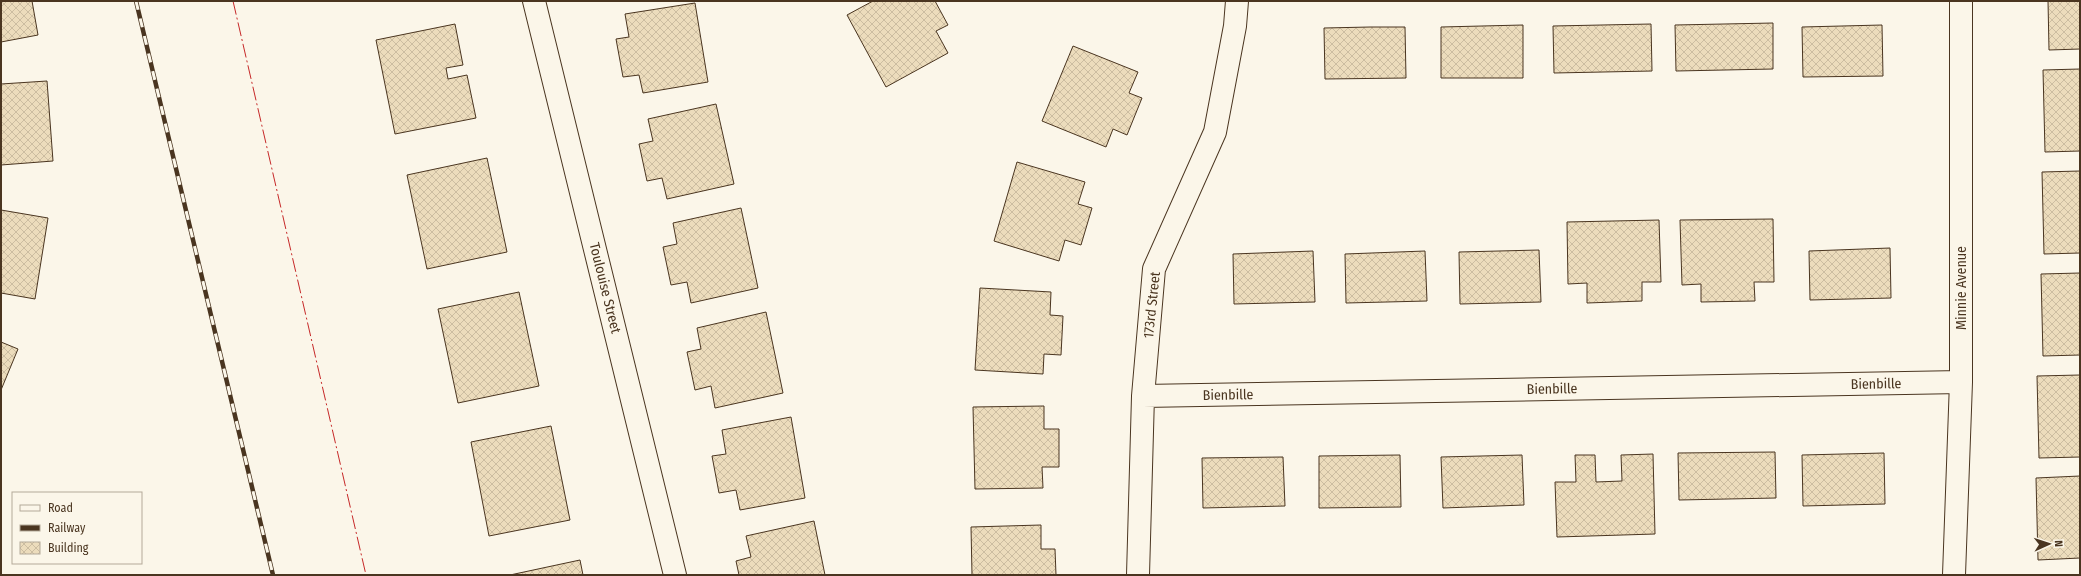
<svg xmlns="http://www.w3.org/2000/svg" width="2081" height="576" font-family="'Fira Sans Condensed',sans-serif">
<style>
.building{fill:url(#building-cross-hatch);stroke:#4a3520}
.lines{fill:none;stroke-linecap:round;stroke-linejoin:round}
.minor-casing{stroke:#4a3520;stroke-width:24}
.minor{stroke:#fbf6e9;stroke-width:22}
.rail-casing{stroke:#4a3520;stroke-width:4.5}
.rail{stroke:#fbf6e9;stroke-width:3;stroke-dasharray:9;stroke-linecap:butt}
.power{stroke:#c62828;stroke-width:1;stroke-dasharray:14 3 2 3;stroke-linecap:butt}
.labels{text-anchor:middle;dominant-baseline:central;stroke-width:3;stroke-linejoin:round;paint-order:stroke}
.street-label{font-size:14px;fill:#4a3520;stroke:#fbf6e9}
</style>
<defs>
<pattern id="building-cross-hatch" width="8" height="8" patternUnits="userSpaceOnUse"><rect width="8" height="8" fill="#ecdcbc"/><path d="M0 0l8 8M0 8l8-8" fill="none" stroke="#ccbda1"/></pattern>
</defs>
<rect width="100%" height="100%" fill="#fbf6e9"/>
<path class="building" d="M1,1H32L38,35L1,42Z
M873,1H935L948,25L936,31L948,53L886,87L847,15Z
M2048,1H2080V49L2049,50Z
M695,3L708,82L643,93L639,75L623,77L616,39L629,37L625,14Z
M1773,23V69L1676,71L1675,25Z
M455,24L463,65L446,68L448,79L467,75L476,118L395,134L376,40Z
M1651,24L1652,71L1554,73L1553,26Z
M1523,25V78H1441V27Z
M1882,25L1883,76L1803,77L1802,27Z
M1370,27H1405L1406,78L1325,79L1324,28Z
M1073,46L1138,72L1129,93L1142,98L1127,135L1113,129L1106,147L1042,121Z
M2080,69V151L2045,152L2043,70Z
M47,81L53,161L1,165V84Z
M716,104L734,184L667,199L662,178L647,181L639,144L653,141L648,119Z
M487,158L507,252L427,269L407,175Z
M1017,162L1085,182L1078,204L1092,208L1081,245L1065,240L1059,261L994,241Z
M2080,171V253L2044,254L2042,172Z
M741,208L758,288L691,303L687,282L671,285L663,247L677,244L673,223Z
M1,210L48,218L35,299L1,293Z
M1773,219L1774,282H1754L1755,301L1701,302V284L1682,285L1680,220Z
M1659,220L1661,282H1642V301L1587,303V283L1568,284L1567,222Z
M1890,248L1891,298L1810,300L1809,251Z
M1539,250L1541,302L1460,304L1459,252Z
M1313,251L1315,302L1234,304L1233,254Z
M1425,251L1427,301L1346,303L1345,254Z
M2080,273V355L2043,356L2041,274Z
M980,288L1051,292L1050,315L1063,316L1061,355L1044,354L1043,374L975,370Z
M519,292L539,386L458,403L438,309Z
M766,312L783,393L715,408L711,386L695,390L687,352L701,349L697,328Z
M1,342L18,349L1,390Z
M2080,375V457L2039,458L2037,376Z
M1044,406V429H1059V467H1042L1043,488L975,489L973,407Z
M791,417L805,498L740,510L736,490L719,493L712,456L726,454L722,430Z
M551,426L570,520L489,536L471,442Z
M1775,452L1776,498L1679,500L1678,453Z
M1884,453L1885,504L1803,506L1802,455Z
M1653,454L1655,534L1557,537L1555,482H1576L1575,455H1595L1596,482L1622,481L1621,455Z
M1400,455L1401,507L1319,508V456Z
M1522,455L1524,505L1443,508L1441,457Z
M1283,457L1285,506L1203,508L1202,458Z
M2080,476V558L2038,560L2036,478Z
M814,521L825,575H739L736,561L751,557L746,536Z
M1041,525V549H1055L1056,575H972L971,527Z
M580,560L583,575H510Z"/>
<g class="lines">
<defs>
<path id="minor" d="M534,1L675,575
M1143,396L1961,382
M1138,575L1143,396L1154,269L1215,132L1235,26L1237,1
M1954,575L1961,382V1"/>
</defs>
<use href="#minor" class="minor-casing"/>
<use href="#minor" class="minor"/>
<defs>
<path id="rail" d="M136,1L273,575"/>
</defs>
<use href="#rail" class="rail-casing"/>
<use href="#rail" class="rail"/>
<path class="power" d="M233,1L366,575"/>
</g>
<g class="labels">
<g class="street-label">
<text transform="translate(605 288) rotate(76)">Toulouise Street</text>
<text transform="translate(1961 288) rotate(-90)">Minnie Avenue</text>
<text transform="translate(1152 305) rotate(-84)">173rd Street</text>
<text transform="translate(1876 384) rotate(-1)">Bienbille</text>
<text transform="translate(1552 389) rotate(-1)">Bienbille</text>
<text transform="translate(1228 395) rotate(-1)">Bienbille</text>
</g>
</g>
<rect width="2081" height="576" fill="none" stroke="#4a3520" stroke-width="4"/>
<rect x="12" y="492" width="130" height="72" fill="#fbf6e9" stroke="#b4a999"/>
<rect x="20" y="505" width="20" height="6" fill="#fbf6e9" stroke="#b4a999"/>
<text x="48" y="512" font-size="12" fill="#4a3520">Road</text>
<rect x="20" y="525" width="20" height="6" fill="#4a3520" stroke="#b4a999"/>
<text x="48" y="532" font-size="12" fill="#4a3520">Railway</text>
<rect x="20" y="542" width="20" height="12" fill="url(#building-cross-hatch)" stroke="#b4a999"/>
<text x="48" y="552" font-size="12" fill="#4a3520">Building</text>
<g transform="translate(2049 544) rotate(87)" stroke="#fbf6e9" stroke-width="3" paint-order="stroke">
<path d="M0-3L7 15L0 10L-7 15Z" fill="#4a3520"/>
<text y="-6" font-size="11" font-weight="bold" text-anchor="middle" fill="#4a3520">N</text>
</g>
</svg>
